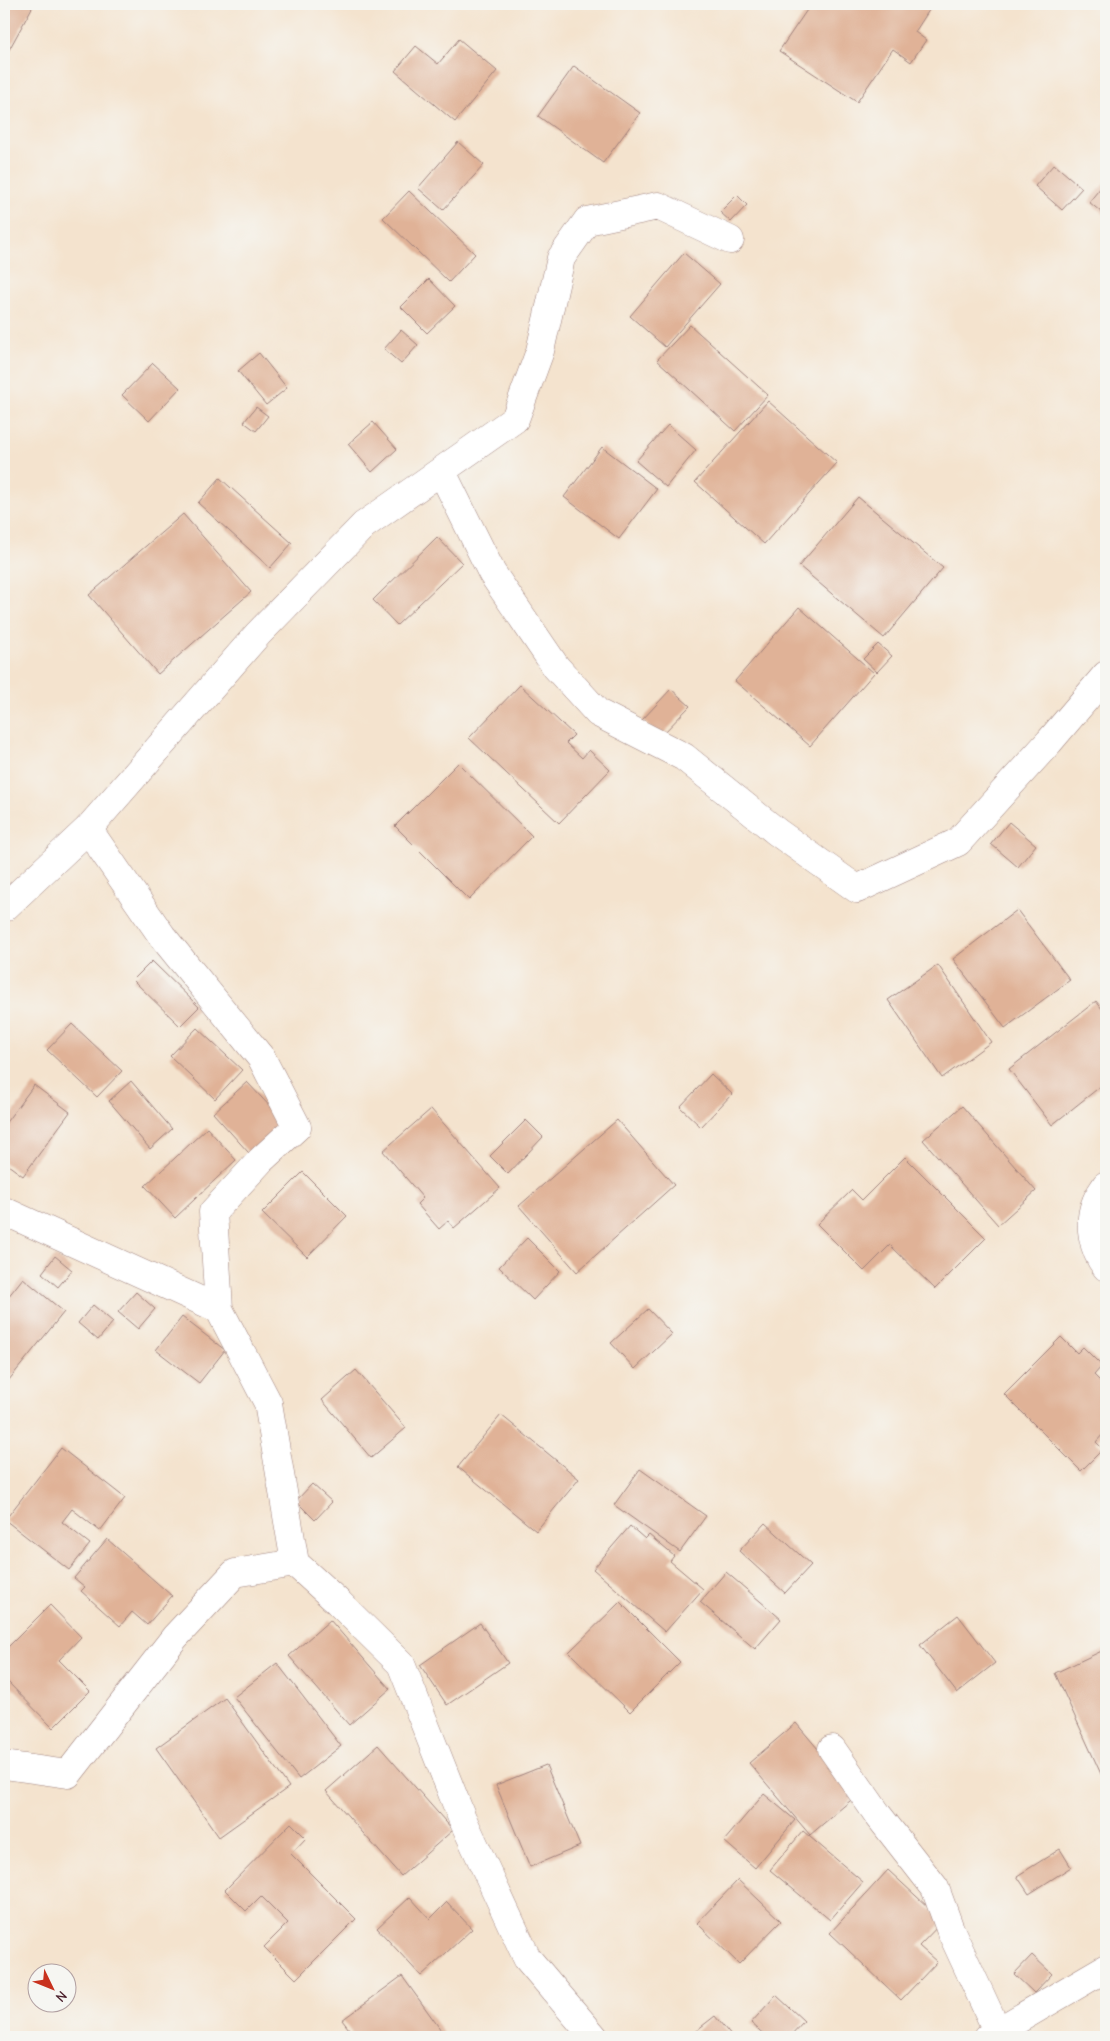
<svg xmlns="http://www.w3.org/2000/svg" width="1110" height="2041" font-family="'Comic Neue',sans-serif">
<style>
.building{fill:#e0b297}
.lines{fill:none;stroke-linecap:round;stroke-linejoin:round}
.minor-casing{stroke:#9f817c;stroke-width:29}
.minor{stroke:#fff;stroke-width:28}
</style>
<rect width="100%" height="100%" fill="#f6f6f2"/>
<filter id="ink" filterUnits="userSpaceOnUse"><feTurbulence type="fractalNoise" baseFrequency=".02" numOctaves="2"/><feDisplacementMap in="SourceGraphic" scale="10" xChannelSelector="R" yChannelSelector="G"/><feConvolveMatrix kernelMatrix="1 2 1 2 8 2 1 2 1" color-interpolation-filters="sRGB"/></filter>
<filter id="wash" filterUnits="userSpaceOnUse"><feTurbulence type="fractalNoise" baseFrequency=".0096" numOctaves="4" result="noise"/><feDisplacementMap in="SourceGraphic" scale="20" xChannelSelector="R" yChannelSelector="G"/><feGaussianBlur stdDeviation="1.12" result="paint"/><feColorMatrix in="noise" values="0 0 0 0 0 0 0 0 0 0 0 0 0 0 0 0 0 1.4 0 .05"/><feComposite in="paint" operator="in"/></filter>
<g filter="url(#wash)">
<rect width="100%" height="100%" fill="#f4e3ce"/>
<g id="blocks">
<path class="building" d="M4,4H34L4,59Z
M811,4H933L915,32L926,40L911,62L893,49L857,102L779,51Z
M459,39L497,71L455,122L395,71L416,46L438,64Z
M574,66L640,113L603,163L538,116Z
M458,142L484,165L443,210L418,188Z
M1054,164L1082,188L1062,210L1035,186Z
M1106,181V216L1089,202Z
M409,191L475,254L449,282L383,218Z
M737,195L747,205L731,222L720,212Z
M684,253L720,284L665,347L630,316Z
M429,279L455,306L427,333L401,307Z
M690,325L768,395L735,431L657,360Z
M401,330L418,345L401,364L384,349Z
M259,353L287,388L266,405L238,371Z
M153,363L180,388L149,421L122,395Z
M768,401L837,463L764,544L695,482Z
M256,407L268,416L256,431L244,422Z
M373,422L397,449L372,472L348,444Z
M668,425L696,450L666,487L636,461Z
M602,447L657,489L619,539L564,497Z
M220,478L292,543L270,568L198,503Z
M858,497L943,568L884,638L799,566Z
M183,514L251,592L158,674L89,595Z
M437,537L462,563L397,625L373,600Z
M799,607L874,673L810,746L735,681Z
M878,644L892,656L877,672L863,659Z
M520,685L574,735L566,743L582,758L589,750L610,770L559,823L469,738Z
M671,689L690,706L660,737L642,720Z
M458,763L532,836L469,900L395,826Z
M1009,822L1036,845L1018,867L991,844Z
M1017,910L1070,980L1005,1028L953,959Z
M152,961L199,1007L180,1026L133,980Z
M938,965L991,1042L942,1078L888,1000Z
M1096,1001L1106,1014V1082L1052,1125L1009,1069Z
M72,1024L122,1071L97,1097L47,1050Z
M197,1028L242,1070L215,1099L170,1056Z
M711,1074L732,1094L701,1127L680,1107Z
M131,1081L172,1129L150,1149L109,1101Z
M247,1082L292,1130L257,1162L213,1113Z
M34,1085L70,1112L23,1176L4,1162V1125Z
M962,1106L1036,1191L998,1225L923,1140Z
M431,1109L500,1188L454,1228L448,1221L439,1229L417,1204L423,1198L383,1151Z
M526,1120L543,1137L508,1174L490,1156Z
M617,1120L674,1185L577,1272L519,1206Z
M207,1128L236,1160L175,1218L145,1186Z
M905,1157L986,1238L935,1289L890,1245L864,1271L817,1224L852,1190L862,1200Z
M303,1172L347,1216L307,1257L262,1213Z
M527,1238L560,1271L533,1300L499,1267Z
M55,1256L72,1270L58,1287L42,1273Z
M23,1278L64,1312L4,1386V1302Z
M136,1292L155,1309L138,1329L118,1312Z
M93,1305L113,1322L98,1340L78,1323Z
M648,1309L672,1334L635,1369L611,1343Z
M182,1317L225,1350L199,1383L156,1350Z
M1061,1337L1077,1353L1083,1347L1102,1366L1094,1375L1103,1384L1106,1380V1436L1103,1434L1096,1442L1103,1449L1081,1471L1004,1394Z
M356,1370L406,1428L371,1458L322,1400Z
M501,1415L579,1479L536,1531L458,1467Z
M61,1448L125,1498L100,1531L72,1509L62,1522L90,1544L69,1570L5,1520Z
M640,1469L706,1516L680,1552L614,1505Z
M312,1484L332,1502L315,1520L296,1501Z
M765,1523L811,1565L785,1593L739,1551Z
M630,1526L645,1539L649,1535L674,1556L670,1561L703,1589L665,1632L593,1569Z
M107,1539L172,1596L147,1625L132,1612L120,1626L81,1591L85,1587L74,1578Z
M726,1572L781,1619L755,1649L700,1602Z
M620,1602L680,1662L630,1712L569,1652Z
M50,1605L81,1637L59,1660L90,1691L53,1728L4,1678V1651Z
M958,1615L995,1663L957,1693L920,1645Z
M330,1620L390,1689L349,1725L289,1656Z
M480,1623L508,1663L447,1705L420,1665Z
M1106,1649V1785L1055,1673Z
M277,1663L341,1746L299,1779L234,1697Z
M225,1698L289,1787L219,1837L156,1748Z
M796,1723L857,1795L810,1835L749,1763Z
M378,1745L453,1830L401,1876L326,1791Z
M546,1765L580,1846L530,1867L496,1785Z
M764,1794L795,1820L755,1868L724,1841Z
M291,1823L306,1838L291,1854L356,1919L296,1979L264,1947L288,1923L261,1896L246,1911L225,1890Z
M803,1831L863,1882L830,1920L770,1870Z
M1060,1849L1071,1867L1029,1894L1017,1876Z
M888,1870L943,1921L919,1946L937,1962L901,2000L830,1933Z
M738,1880L781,1921L739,1964L697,1923Z
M410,1897L430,1919L447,1902L472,1929L421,1976L377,1928Z
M1032,1955L1052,1974L1034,1993L1014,1974Z
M402,1976L446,2037H355L342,2020Z
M776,1995L804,2021L789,2037H767L751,2023Z
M715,2016L732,2037H688Z"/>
</g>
</g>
<g filter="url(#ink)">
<use href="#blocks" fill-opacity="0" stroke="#9f817c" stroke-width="1"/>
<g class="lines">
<defs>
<path id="minor" d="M442,472L492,573L556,667L598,713L684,757L777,832L857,889L958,842L1049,742L1106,675
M88,829L162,936L262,1059L297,1127L261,1160L213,1212L219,1309
M4,908L88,829L258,634L364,525L515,419L540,351L561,258L587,221L658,206L730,240
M1106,1185C1103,1190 1098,1196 1096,1202C1087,1223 1093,1250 1106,1267
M4,1211L219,1309L268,1403L295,1563
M832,1749L878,1815L935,1888L950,1929L1000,2037
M4,1765L68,1774L175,1637L235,1573L295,1563L338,1602L401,1664L462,1818L527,1958L594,2037
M988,2037L1106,1968"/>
</defs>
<use href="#minor" class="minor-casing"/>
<use href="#minor" class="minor"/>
</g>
</g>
<rect width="1110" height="2041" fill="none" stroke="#f6f6f2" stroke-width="20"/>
<g transform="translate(52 1988) rotate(133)"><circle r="24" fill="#f6f6f2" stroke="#b1a0a2"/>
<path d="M0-4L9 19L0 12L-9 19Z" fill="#c8321e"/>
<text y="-8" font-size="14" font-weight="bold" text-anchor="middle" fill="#4a1f2b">N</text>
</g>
</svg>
